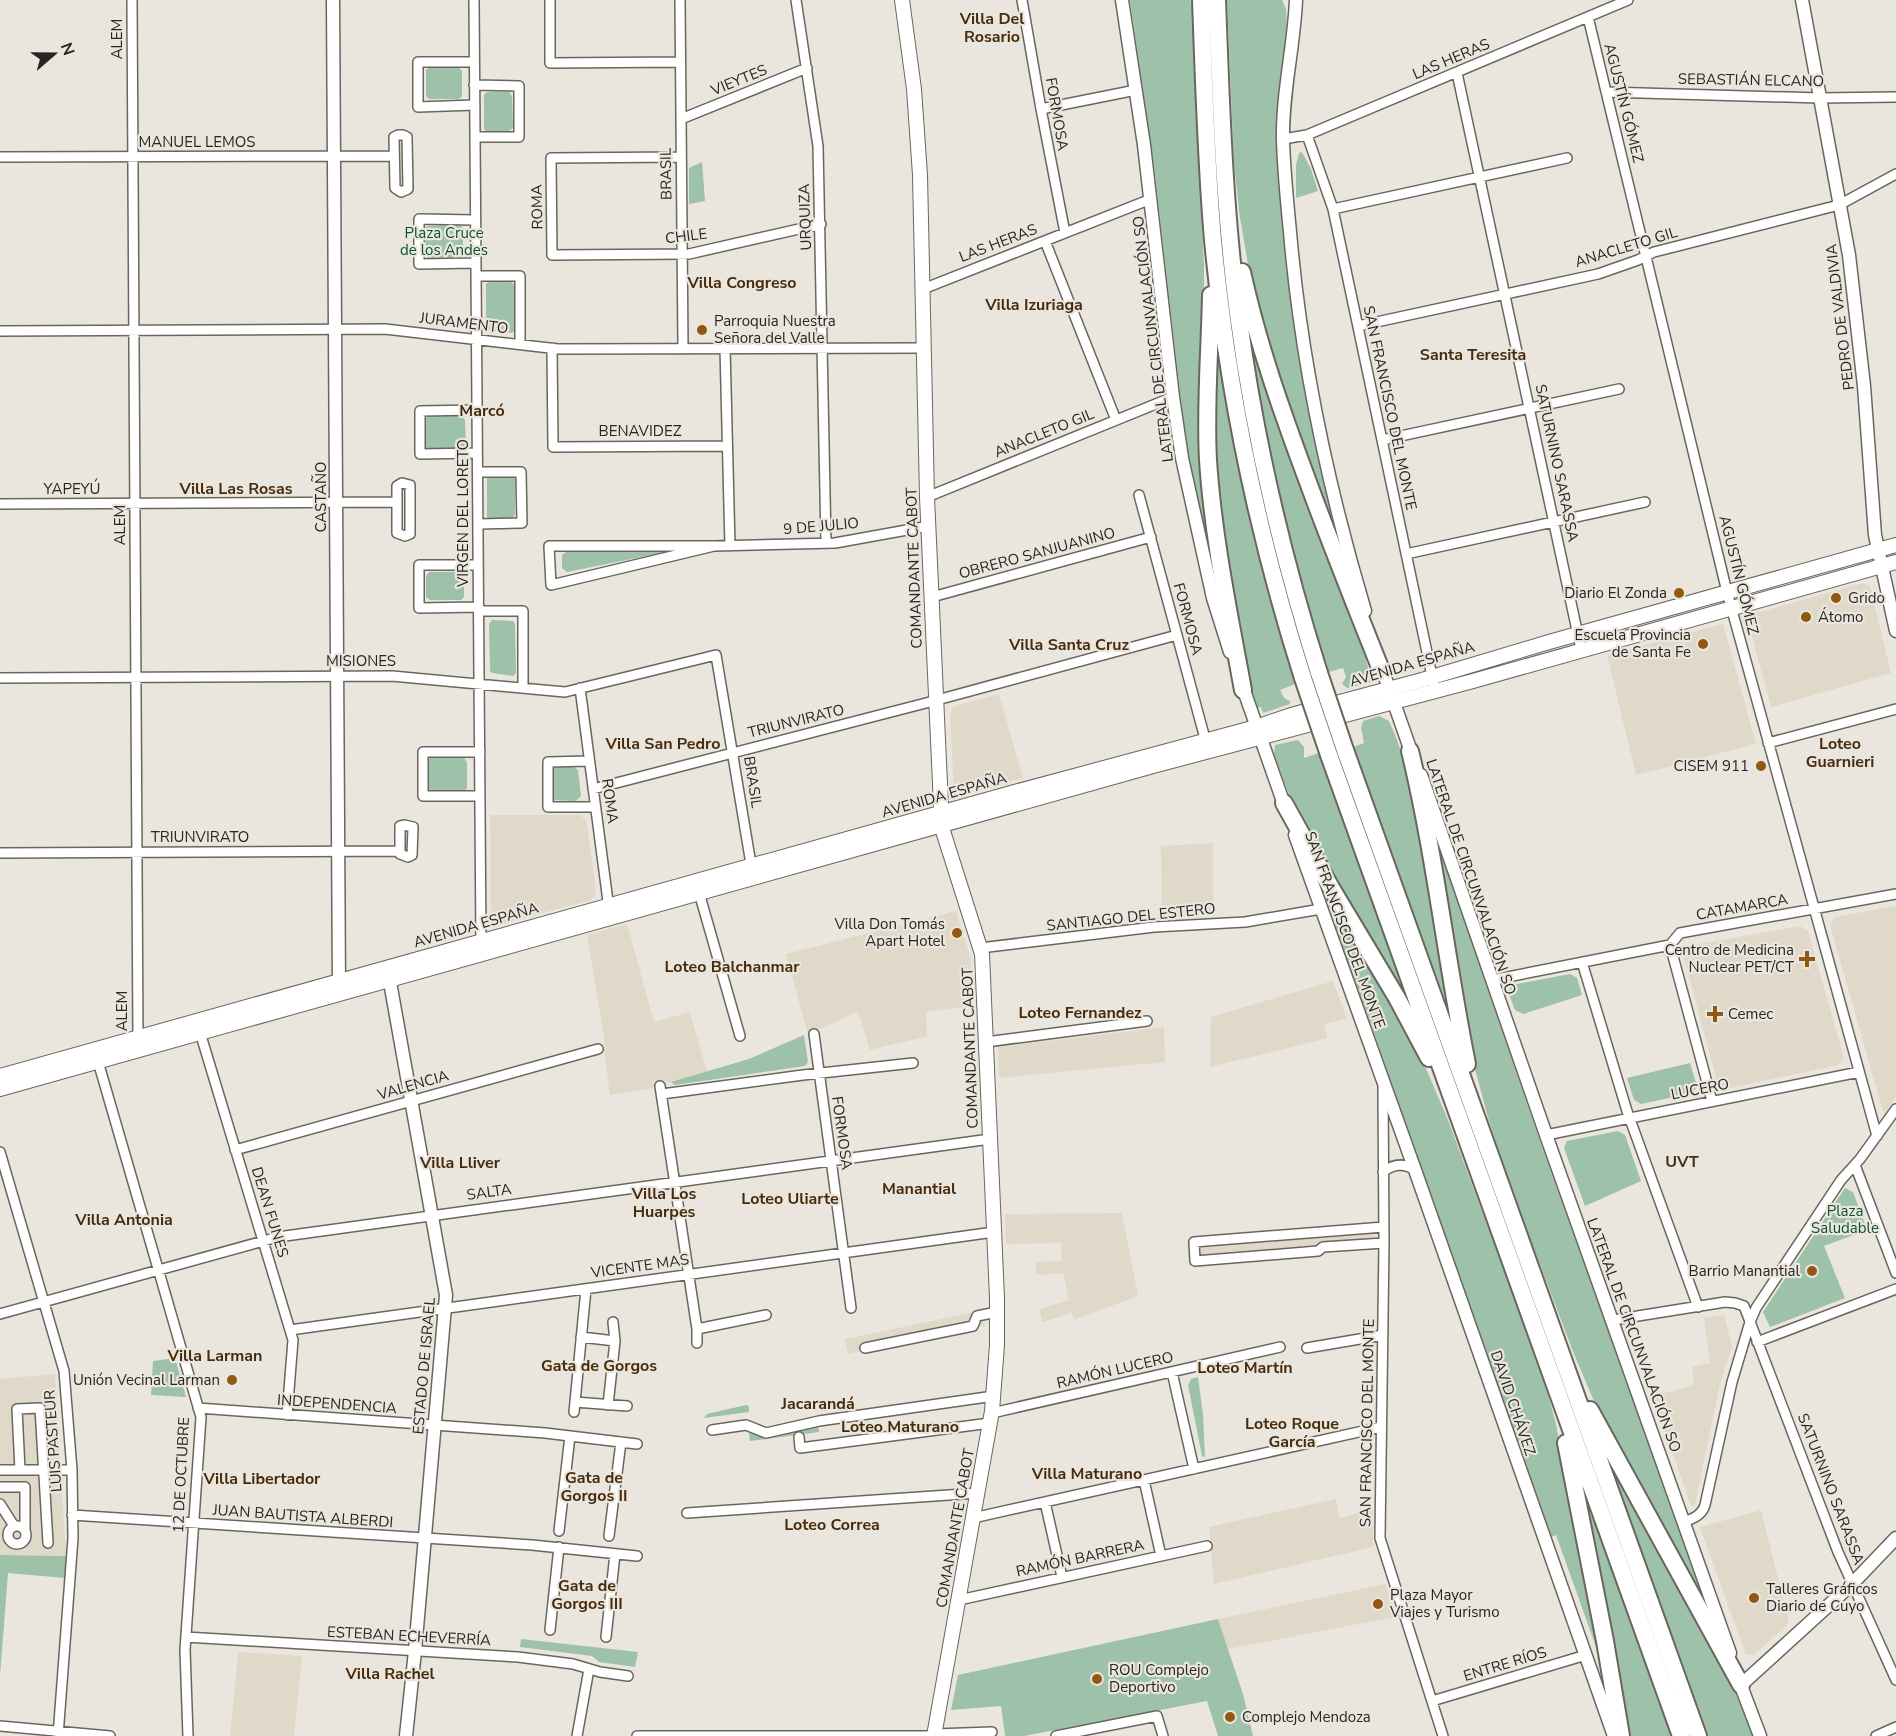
<svg xmlns="http://www.w3.org/2000/svg" width="1896" height="1736" font-family="'Nunito Sans',sans-serif">
<style>
.built{fill:#e0d9ca}
.green{fill:#9ec1a9}
.lines{fill:none;stroke-linecap:round;stroke-linejoin:round}
.minor-casing{stroke:#6a665e;stroke-width:12}
.tertiary-casing{stroke:#6a665e;stroke-width:15}
.secondary-casing{stroke:#6a665e;stroke-width:16}
.motorway-casing{stroke:#6a665e;stroke-width:20}
.minor{stroke:#fff;stroke-width:9}
.tertiary{stroke:#fff;stroke-width:12}
.secondary{stroke:#fff;stroke-width:14}
.motorway{stroke:#fff;stroke-width:16}
.motorway-bridge-casing{stroke:#6a665e;stroke-width:20;stroke-linecap:butt}
.motorway-bridge{stroke:#fff;stroke-width:16}
.poi-dot{fill:#905811;stroke:#eae6dd;stroke-width:2}
.labels{text-anchor:middle;dominant-baseline:central;stroke-width:4.5;stroke-linejoin:round;paint-order:stroke}
.street-label{font-size:15px;fill:#272522;stroke:#eae6dd}
.park-label{font-size:15px;fill:#0c522f;stroke:#eae6dd}
.poi-label{font-size:15px;fill:#272522;stroke:#eae6dd;text-anchor:start}
.neighbourhood-label{font-size:16px;font-weight:bold;fill:#472b0c;stroke:#eae6dd}
</style>
<rect width="100%" height="100%" fill="#eae6dd"/>
<path class="built" d="M1863,583L1870,587L1891,673L1771,707L1748,621L1752,614Z
M1723,624L1756,744L1636,775L1607,655Z
M999,694L1023,778L961,794L954,791L950,713L954,706Z
M490,815H580L586,820L592,860L596,893L591,900L498,925L491,920Z
M1213,843V914L1162,916L1161,846Z
M1896,906V1097L1884,1115L1830,925L1835,917Z
M956,911L971,959L973,1006L926,1012L927,1036L870,1050L858,1012L808,1034L786,954Z
M627,924L654,1022L690,1012L707,1072L652,1088L610,1095L605,1058L604,1037L587,935Z
M1800,926L1808,931L1844,1058L1839,1065L1725,1089L1718,1085L1683,954L1688,946Z
M1333,981L1347,1019L1324,1024L1327,1038L1210,1067L1211,1017Z
M1164,1027L1165,1062L999,1078L998,1047Z
M1122,1213L1138,1296L1074,1320L1072,1313L1043,1322L1039,1309L1069,1300L1063,1273L1036,1275V1262L1062,1261L1061,1243L1006,1244L1005,1214Z
M1374,1224V1246L1327,1249V1253L1189,1263L1187,1240Z
M985,1310V1325L848,1354L845,1339Z
M1724,1315L1732,1347L1719,1388L1695,1505L1691,1506L1653,1396L1694,1385L1692,1367L1710,1363L1704,1318Z
M55,1374L66,1556L0,1555V1379Z
M1336,1499L1340,1518L1373,1508V1547L1214,1584L1209,1527Z
M1761,1510L1789,1623L1754,1655H1746L1700,1527Z
M1385,1584L1395,1617L1228,1649L1218,1619Z
M238,1652L302,1656L294,1736H230Z"/>
<path class="green" d="M1130,0H1190L1193,10L1204,267V341L1220,600L1193,482L1186,444L1155,174Z
M1227,0H1282L1286,9L1287,31L1280,82L1277,137L1287,271L1307,403L1338,543L1285,406L1252,287L1240,218L1234,164Z
M429,67H458L462,71V96L459,99H429L426,96V70Z
M487,92H509L512,96L513,128L509,131L487,132L484,129V95Z
M1302,152L1311,169L1318,191L1296,198V165L1299,153Z
M702,162L705,201L689,204V168Z
M460,225L463,228V254L459,257L428,258L426,255L425,228L427,226Z
M490,281H511L514,285L515,330L512,333L489,330L486,326V284Z
M1246,314L1360,638L1372,682L1347,688L1342,684L1346,677L1343,668L1329,672L1327,670C1291,553 1264,435 1246,314Z
M1215,349C1228,390 1232,434 1240,476C1254,545 1273,614 1296,681L1295,684L1280,690L1284,698L1290,701V704L1263,713L1261,707L1257,708L1238,648L1215,489Z
M429,416H462L465,420L466,446L462,449H428L425,446V419Z
M489,476H513L515,479V515L512,519H489L487,517V478Z
M666,550V552L567,572L562,568V555L566,552Z
M429,572H460L464,575V597L461,600H430L426,597V576Z
M492,620L513,621L515,624L516,673L513,676L492,673L490,671L489,624Z
M1379,716L1389,721L1396,737L1415,793L1451,1016L1353,747L1364,743L1361,728L1363,721Z
M1298,740L1304,747V758L1319,753L1322,757L1414,1016L1298,819L1274,754L1275,745Z
M430,758H464L467,762V788L464,791L431,792L427,789V762Z
M556,766H573L578,770L581,796L576,801L553,800L552,771Z
M1434,826L1486,984L1541,1144L1712,1617L1601,1418L1572,1349L1509,1183L1489,1121L1470,1051Z
M1308,857L1419,1052L1448,1120L1524,1324L1544,1379L1556,1424L1600,1658L1556,1535L1551,1537L1369,1019Z
M1570,974L1577,978L1582,995L1523,1014L1515,1010L1508,992L1512,985Z
M804,1035L808,1062L805,1066L675,1085L671,1082L749,1059Z
M1690,1063L1697,1086L1693,1093L1641,1104L1634,1100L1627,1078Z
M1618,1131L1625,1135L1641,1181L1585,1206L1564,1148L1567,1141Z
M1845,1188L1853,1192L1867,1230L1824,1246L1845,1298L1770,1327L1763,1312Z
M175,1358L186,1397L151,1395L153,1361Z
M1198,1377L1203,1415L1205,1457L1202,1456L1188,1385L1191,1379Z
M746,1405L749,1406V1412L704,1418L707,1414Z
M818,1425L819,1432L750,1441L749,1431L766,1437Z
M1610,1466L1616,1469L1724,1664L1753,1736H1706Z
M1584,1506L1595,1521L1672,1736H1625Z
M0,1555L66,1556L65,1578L8,1573L0,1676Z
M1218,1619L1243,1694L1253,1736H1218L1207,1701L1024,1736H1005L1001,1706L951,1710L958,1675Z
M521,1639L638,1652L635,1667L599,1662L592,1656L520,1647Z"/>
<g class="lines">
<defs>
<path id="minor" d="M132,0L138,1041
M474,0L481,945
M550,0V63L680,62
M680,0L683,348
M796,0L818,146L826,543
M1022,0L1041,109L1065,233
M1588,17L1727,592L1877,1136
M474,62H418V107L475,105
M1457,73L1581,649
M474,85L519,86V137H475
M1606,92L1820,98L1896,97
M1041,109L1136,90
M681,119L807,68
M398,135H403L407,137L408,189L401,192L395,188L394,137Z
M1307,135L1333,209L1435,690
M1283,139L1307,135L1628,0
M0,157L394,156
M681,157L551,158L552,255L689,254L821,224
M1333,209L1567,158
M475,220L419,219V264L476,263
M1045,241L1116,420
M476,276H520V344
M923,289L1151,199
M1358,326L1598,274L1638,260L1654,252L1839,205L1896,174
M0,331L385,329L558,349L924,348
M552,348L553,447L727,446
M725,348L730,546
M477,410L420,411V454L477,453
M1382,440L1619,389
M478,472H521L522,523L478,524
M402,483L410,485V534L405,536L397,533V486Z
M1139,495L1207,746
M927,497L1173,397
M0,504L397,502
M714,546L551,585L549,546H714L835,543L929,526
M1406,554L1645,502
M478,565H419V608L479,607
M932,597L1151,537
M479,611H523V688
M0,678L392,676L565,692L716,655L752,870
M580,688L609,909
M1768,743L1896,709
M480,752H423V796H480
M589,761L548,762V807H595
M593,789L926,703L1177,635
M404,825L413,827L412,855L408,857L400,854V826Z
M0,853L400,851
M698,889L740,1036
M1670,945L1712,1101
M980,948L1154,927L1245,922L1321,909
M1582,962L1627,1111L1698,1307
M1492,980L1670,945L1680,933L1896,894
M199,1029L293,1340L287,1415
M814,1034L851,1308
M986,1042L1147,1021
M97,1058L201,1417L185,1650L188,1736
M660,1086L697,1329V1343
M1383,1088L1384,1243L1380,1538L1443,1736
M662,1094L803,1075L913,1063
M1546,1135L1859,1072
M235,1150L598,1049
M0,1152L64,1371L72,1470L73,1538L58,1736
M1855,1165L1896,1273
M1383,1172C1393,1164 1404,1163 1415,1170
M1384,1243L1323,1247L1318,1251L1195,1261L1194,1242L1384,1227
M0,1314L278,1237L990,1139
M1613,1320L1725,1302L1735,1303L1744,1306L1838,1552L1896,1680
M697,1329L766,1315
M290,1330L994,1232
M581,1337L615,1341
M1757,1342L1896,1289
M865,1348L973,1326L977,1316L997,1312
M1307,1348L1383,1335
M1172,1372L1194,1469
M575,1402L627,1406
M608,1405L615,1341L613,1322
M198,1408L545,1433L637,1444
M574,1412L586,1289
M992,1413L1280,1347
M712,1430L746,1425L766,1433L819,1421L994,1396
M799,1437L800,1448L990,1423
M0,1470H72
M20,1470L17,1409L40,1408L48,1543
M1144,1480L1161,1556
M0,1487H25V1530
M1045,1502L1062,1577
M0,1504L14,1526
M687,1513L978,1493
M72,1515L532,1545L637,1556
M973,1518L1381,1427
M1684,1522C1694,1518 1702,1515 1705,1505L1732,1382L1750,1322L1756,1308L1841,1180L1860,1159L1896,1109
M8 1535a9 9 0 1 1 18 0a9 9 0 1 1-18 0Z
M559,1531L570,1436
M609,1536L621,1442
M959,1600L1207,1546
M550,1630L559,1547
M186,1637L518,1657L573,1664L600,1672L628,1676
M606,1637L615,1554
M1432,1701L1586,1655
M0,1726L110,1736
M935,1734L992,1732
M577,1736L589,1669
M637,1736H934
M1056,1736L1157,1716L1163,1736
M1876,1736L1896,1727"/>
<path id="tertiary" d="M333,0L339,989
M1122,0L1144,145L1173,397L1182,458L1213,598L1230,652
M1296,0C1294,47 1282,93 1283,141C1284,171 1287,202 1290,232C1301,361 1328,487 1365,611
M1802,0L1849,255L1864,386L1875,535L1896,631
M1380,663L1413,757
M1241,682L1286,810
M1421,775L1546,1135L1730,1653
M1295,835L1415,1170L1614,1736
M388,971L446,1295L415,1651L406,1736
M1738,1678L1760,1736
M1741,1685L1852,1584L1896,1538"/>
<path id="secondary" d="M902,0L914,89L920,175L927,497L942,828L982,954L997,1298V1345L992,1411L934,1736
M0,1076L1011,793L1256,727L1291,715L1422,680L1549,642L1896,545
M0,1089L1153,766L1473,681L1896,562"/>
<path id="motorway" d="M1201,0C1204,80 1206,160 1213,240C1227,389 1258,536 1303,678
M1217,0C1221,105 1224,210 1238,314C1254,436 1282,556 1319,673
M1242,272C1258,345 1282,412 1308,482C1331,545 1356,607 1381,670
M1211,295C1210,350 1205,405 1208,460C1213,537 1229,614 1243,690
M1345,750L1698,1736
M1410,751C1435,854 1446,960 1467,1064
M1329,755L1681,1736
M1284,803L1330,886L1397,998L1429,1058
M1590,1410L1741,1685
M1566,1443L1605,1641L1621,1736"/>
</defs>
<use href="#minor" class="minor-casing"/>
<use href="#tertiary" class="tertiary-casing"/>
<use href="#secondary" class="secondary-casing"/>
<use href="#motorway" class="motorway-casing"/>
<use href="#minor" class="minor"/>
<use href="#tertiary" class="tertiary"/>
<use href="#secondary" class="secondary"/>
<use href="#motorway" class="motorway"/>
<defs>
<path id="motorway-bridge" d="M1319,673L1345,750
M1303,678L1329,755"/>
</defs>
<use href="#motorway-bridge" class="motorway-bridge-casing"/>
<use href="#motorway-bridge" class="motorway-bridge"/>
</g>
<g class="poi-dot">
<circle cx="702" cy="330" r="6"/>
<circle cx="1679" cy="593" r="6"/>
<circle cx="1836" cy="598" r="6"/>
<circle cx="1806" cy="617" r="6"/>
<circle cx="1703" cy="644" r="6"/>
<circle cx="1761" cy="766" r="6"/>
<circle cx="957" cy="933" r="6"/>
<path d="M1804 950h6v6h6v6h-6v6h-6v-6h-6v-6h6z"/>
<path d="M1712 1005h6v6h6v6h-6v6h-6v-6h-6v-6h6z"/>
<circle cx="1812" cy="1271" r="6"/>
<circle cx="232" cy="1380" r="6"/>
<circle cx="1754" cy="1598" r="6"/>
<circle cx="1378" cy="1604" r="6"/>
<circle cx="1097" cy="1679" r="6"/>
<circle cx="1230" cy="1717" r="6"/>
</g>
<g class="labels">
<g class="street-label">
<text transform="translate(117 39) rotate(-90)">ALEM</text>
<text transform="translate(1451 59) rotate(-23)">LAS HERAS</text>
<text transform="translate(739 80) rotate(-22)">VIEYTES</text>
<text transform="translate(1751 80) rotate(1)">SEBASTIÁN ELCANO</text>
<text transform="translate(1624 103) rotate(76)">AGUSTÍN GÓMEZ</text>
<text transform="translate(1057 114) rotate(80)">FORMOSA</text>
<text x="197" y="142">MANUEL LEMOS</text>
<text transform="translate(666 174) rotate(-91)">BRASIL</text>
<text transform="translate(537 207) rotate(-91)">ROMA</text>
<text transform="translate(805 217) rotate(-92)">URQUIZA</text>
<text transform="translate(686 236) rotate(-7)">CHILE</text>
<text transform="translate(998 243) rotate(-21)">LAS HERAS</text>
<text transform="translate(1626 247) rotate(-17)">ANACLETO GIL</text>
<text transform="translate(1840 317) rotate(-97)">PEDRO DE VALDIVIA</text>
<text transform="translate(464 323) rotate(7)">JURAMENTO</text>
<text transform="translate(1153 339) rotate(-97)">LATERAL DE CIRCUNVALACIÓN SO</text>
<text transform="translate(1390 408) rotate(78)">SAN FRANCISCO DEL MONTE</text>
<text x="640" y="431">BENAVIDEZ</text>
<text transform="translate(1044 433) rotate(-22)">ANACLETO GIL</text>
<text transform="translate(1557 463) rotate(78)">SATURNINO SARASSA</text>
<text x="72" y="489">YAPEYÚ</text>
<text transform="translate(321 497) rotate(-90)">CASTAÑO</text>
<text transform="translate(463 513) rotate(-90)">VIRGEN DEL LORETO</text>
<text transform="translate(120 525) rotate(-90)">ALEM</text>
<text transform="translate(821 526) rotate(-5)">9 DE JULIO</text>
<text transform="translate(1037 553) rotate(-15)">OBRERO SANJUANINO</text>
<text transform="translate(914 568) rotate(-92)">COMANDANTE CABOT</text>
<text transform="translate(1739 575) rotate(76)">AGUSTÍN GÓMEZ</text>
<text transform="translate(1188 619) rotate(75)">FORMOSA</text>
<text x="361" y="661">MISIONES</text>
<text transform="translate(1412 664) rotate(-16)">AVENIDA ESPAÑA</text>
<text transform="translate(796 721) rotate(-14)">TRIUNVIRATO</text>
<text transform="translate(753 782) rotate(81)">BRASIL</text>
<text transform="translate(944 795) rotate(-16)">AVENIDA ESPAÑA</text>
<text transform="translate(610 801) rotate(82)">ROMA</text>
<text x="200" y="837">TRIUNVIRATO</text>
<text transform="translate(1471 877) rotate(71)">LATERAL DE CIRCUNVALACIÓN SO</text>
<text transform="translate(1742 907) rotate(-10)">CATAMARCA</text>
<text transform="translate(1131 917) rotate(-6)">SANTIAGO DEL ESTERO</text>
<text transform="translate(476 925) rotate(-16)">AVENIDA ESPAÑA</text>
<text transform="translate(1345 930) rotate(70)">SAN FRANCISCO DEL MONTE</text>
<text transform="translate(122 1011) rotate(-90)">ALEM</text>
<text transform="translate(970 1048) rotate(-92)">COMANDANTE CABOT</text>
<text transform="translate(413 1085) rotate(-16)">VALENCIA</text>
<text transform="translate(1700 1089) rotate(-11)">LUCERO</text>
<text transform="translate(842 1133) rotate(82)">FORMOSA</text>
<text transform="translate(489 1192) rotate(-8)">SALTA</text>
<text transform="translate(270 1212) rotate(73)">DEAN FUNES</text>
<text transform="translate(640 1266) rotate(-8)">VICENTE MAS</text>
<text transform="translate(1634 1335) rotate(70)">LATERAL DE CIRCUNVALACIÓN SO</text>
<text transform="translate(424 1366) rotate(-85)">ESTADO DE ISRAEL</text>
<text transform="translate(1115 1370) rotate(-13)">RAMÓN LUCERO</text>
<text transform="translate(1513 1403) rotate(71)">DAVID CHÁVEZ</text>
<text transform="translate(337 1404) rotate(4)">INDEPENDENCIA</text>
<text transform="translate(1367 1423) rotate(-89)">SAN FRANCISCO DEL MONTE</text>
<text transform="translate(53 1441) rotate(-94)">LUIS PASTEUR</text>
<text transform="translate(181 1475) rotate(-87)">12 DE OCTUBRE</text>
<text transform="translate(1831 1489) rotate(69)">SATURNINO SARASSA</text>
<text transform="translate(303 1516) rotate(4)">JUAN BAUTISTA ALBERDI</text>
<text transform="translate(955 1528) rotate(-80)">COMANDANTE CABOT</text>
<text transform="translate(1080 1558) rotate(-12)">RAMÓN BARRERA</text>
<text transform="translate(409 1636) rotate(3)">ESTEBAN ECHEVERRÍA</text>
<text transform="translate(1505 1664) rotate(-17)">ENTRE RÍOS</text>
</g>
<g class="park-label">
<text x="444" y="233">Plaza Cruce<tspan x="444" dy="17">de los Andes</tspan></text>
<text x="1845" y="1211">Plaza<tspan x="1845" dy="17">Saludable</tspan></text>
</g>
<g class="poi-label">
<text x="714" y="321">Parroquia Nuestra<tspan x="714" dy="17">Señora del Valle</tspan></text>
<text x="1667" y="593" text-anchor="end">Diario El Zonda</text>
<text x="1848" y="598">Grido</text>
<text x="1818" y="617">Átomo</text>
<text x="1691" y="635" text-anchor="end">Escuela Provincia<tspan x="1691" dy="17">de Santa Fe</tspan></text>
<text x="1749" y="766" text-anchor="end">CISEM 911</text>
<text x="945" y="924" text-anchor="end">Villa Don Tomás<tspan x="945" dy="17">Apart Hotel</tspan></text>
<text x="1794" y="950" text-anchor="end">Centro de Medicina<tspan x="1794" dy="17">Nuclear PET/CT</tspan></text>
<text x="1728" y="1014">Cemec</text>
<text x="1800" y="1271" text-anchor="end">Barrio Manantial</text>
<text x="220" y="1380" text-anchor="end">Unión Vecinal Larman</text>
<text x="1766" y="1589">Talleres Gráficos<tspan x="1766" dy="17">Diario de Cuyo</tspan></text>
<text x="1390" y="1595">Plaza Mayor<tspan x="1390" dy="17">Viajes y Turismo</tspan></text>
<text x="1109" y="1670">ROU Complejo<tspan x="1109" dy="17">Deportivo</tspan></text>
<text x="1242" y="1717">Complejo Mendoza</text>
</g>
<g class="neighbourhood-label">
<text x="992" y="19">Villa Del<tspan x="992" dy="18">Rosario</tspan></text>
<text x="742" y="283">Villa Congreso</text>
<text x="1034" y="305">Villa Izuriaga</text>
<text x="1473" y="355">Santa Teresita</text>
<text x="482" y="411">Marcó</text>
<text x="236" y="489">Villa Las Rosas</text>
<text x="1069" y="645">Villa Santa Cruz</text>
<text x="663" y="744">Villa San Pedro</text>
<text x="1840" y="744">Loteo<tspan x="1840" dy="18">Guarnieri</tspan></text>
<text x="732" y="967">Loteo Balchanmar</text>
<text x="1080" y="1013">Loteo Fernandez</text>
<text x="1682" y="1162">UVT</text>
<text x="460" y="1163">Villa Lliver</text>
<text x="919" y="1189">Manantial</text>
<text x="664" y="1194">Villa Los<tspan x="664" dy="18">Huarpes</tspan></text>
<text x="790" y="1199">Loteo Uliarte</text>
<text x="124" y="1220">Villa Antonia</text>
<text x="215" y="1356">Villa Larman</text>
<text x="599" y="1366">Gata de Gorgos</text>
<text x="1245" y="1368">Loteo Martín</text>
<text x="818" y="1404">Jacarandá</text>
<text x="1292" y="1424">Loteo Roque<tspan x="1292" dy="18">García</tspan></text>
<text x="900" y="1427">Loteo Maturano</text>
<text x="1087" y="1474">Villa Maturano</text>
<text x="594" y="1478">Gata de<tspan x="594" dy="18">Gorgos II</tspan></text>
<text x="262" y="1479">Villa Libertador</text>
<text x="832" y="1525">Loteo Correa</text>
<text x="587" y="1586">Gata de<tspan x="587" dy="18">Gorgos III</tspan></text>
<text x="390" y="1674">Villa Rachel</text>
</g>
</g>
<g transform="translate(54 54) rotate(70)" stroke="#eae6dd" stroke-width="4.5" paint-order="stroke">
<path d="M0-4.5L10 22L0 15L-10 22Z" fill="#272522"/>
<text y="-9" font-size="16" font-weight="bold" text-anchor="middle" fill="#272522">N</text>
</g>
</svg>
